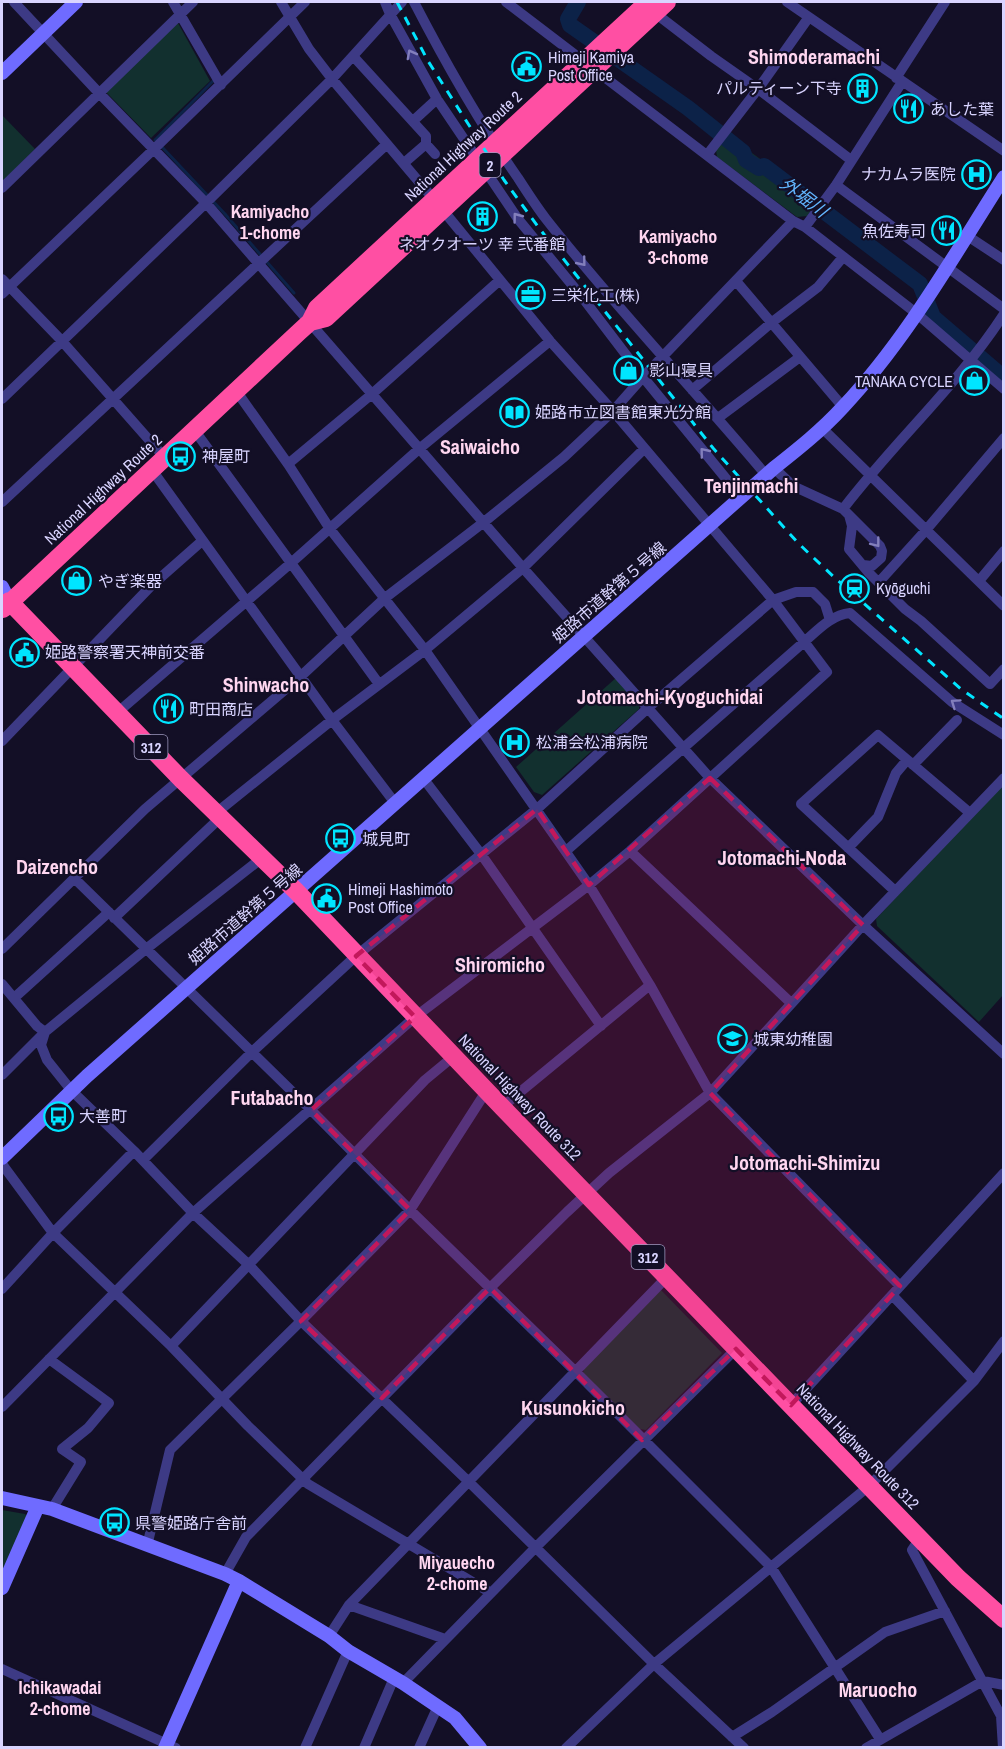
<svg xmlns="http://www.w3.org/2000/svg" width="1005" height="1749" font-family="'Archivo Narrow','Noto Sans JP',sans-serif">
<style>
.green{fill:#12302f}
.lines{fill:none;stroke-linecap:round;stroke-linejoin:round}
.stream{stroke:#0c2248;stroke-width:3}
.river{stroke:#0c2248;stroke-width:16}
.street{stroke:#3d3a85;stroke-width:10}
.secondary{stroke:#6f6bff;stroke-width:14}
.highway{stroke:#ff4fa3;stroke-width:18}
.rail{stroke:#00e5ff;stroke-width:3;stroke-dasharray:9 8;stroke-linecap:butt}
.oneway{stroke:#837fbc}
.marked{fill:#c2185b;fill-opacity:0.2;stroke:#c2185b;stroke-width:4.5;stroke-dasharray:12 8;stroke-linejoin:round}
.labels{text-anchor:middle;dominant-baseline:central;stroke-width:4.5;stroke-linejoin:round;paint-order:stroke}
.shield{fill:#130f26;stroke:#9e99be;stroke-width:1.5}
.shield-label{font-size:15px;font-weight:bold;fill:#d9d4ff}
.poi-label{font-size:16px;fill:#d9d4ff;stroke:#130f26;text-anchor:start}
.street-label{font-size:16px;fill:#d9d4ff;stroke:#130f26}
.water-label{font-size:18px;font-style:italic;fill:#62b6ff;stroke:#130f26}
.neighbourhood-label{font-size:18px;font-weight:bold;fill:#ffd6f0;stroke:#130f26}
.quarter-label{font-size:20px;font-weight:bold;fill:#ffd6f0;stroke:#130f26}
</style>
<rect width="100%" height="100%" fill="#130f26"/>
<path class="green" d="M178,23L210,81L151,138L105,91Z
M2,115L35,149L2,182Z
M727,135L818,201L807,216L797,217L717,157L716,150Z
M617,677L639,704V709L542,795L534,792L516,767Z
M1003,782V995L979,1022L877,926L876,919Z
M661,1290L722,1353L646,1430L639,1429L583,1374L584,1368Z
M2,1510L25,1514L28,1518L2,1576Z"/>
<g class="lines">
<path class="stream" d="M157,142L155,140L213,81
M162,147L225,214L294,293"/>
<path class="river" d="M578,2L568,19L570,25L688,108L743,152L746,160L759,168L764,166L920,284L933,317L1004,378"/>
<path class="street" d="M14,2L99,93L206,203L523,568L710,778L863,925L1004,1054
M173,2L221,85
M385,2L390,14L437,99L518,219L582,297L643,377L741,497
M414,2C445,62 479,122 518,178C527,192 536,206 546,219C616,308 694,389 766,475
M506,2L793,221L805,227L916,313L1004,389
M787,2L1004,151
M655,13L711,56L758,89L851,160
M353,56L426,136V144
M896,78L945,2
M413,121L437,99
M707,155L758,89L809,17
M404,163L426,144L435,154
M836,185L1004,309
M2,188L193,2
M805,227L836,185L902,82
M966,235L1004,260
M2,279L61,340L165,458
M736,281L843,407
M2,294L153,150L305,2
M692,390L771,323L818,287L843,257
M237,392L288,464L330,529L425,650L589,885L650,985L710,1093L900,1286
M2,399L206,203L332,79L402,2
M718,418L800,357
M822,428L1004,606
M195,431L379,684
M288,464L372,394L500,280
M774,468L793,486L843,509L880,546L882,551L881,558L872,566L863,565
M152,470L332,720L395,803
M2,502L387,144
M843,509C894,442 958,385 1004,314
M849,515L852,526L849,549L869,573L905,609L921,621L990,684L1004,669
M979,581L1004,551
M879,582L926,530L1004,438
M118,712L291,563L419,449L550,341
M2,741L151,586L202,541
M913,765L957,720
M423,778L481,854L601,1026
M216,813L332,720L425,650L523,568L644,449
M848,848L878,817L896,773L907,760
M566,851L804,642C818,630 831,615 850,613L952,702L1004,735
M630,851L791,1003
M75,879L311,1110L410,1210L576,1372L771,1567L880,1739
M895,891L801,804L878,735L970,813
M114,918L221,817
M2,949L145,809L300,677L385,598L484,522L564,457L613,411L643,377L793,221
M2,984L37,1026L45,1032
M14,998L109,912
M45,1032L41,1045L47,1060L71,1090L134,1151L193,1213L249,1265L301,1321L469,1482L654,1664L744,1748
M2,1075L45,1032L146,949L262,858
M502,1107L650,985
M143,1160L252,1052L356,956L537,809L648,708L773,600L796,592H813L825,604L830,620
M2,1164L53,1233L171,1346L248,1426L308,1484L491,1593
M2,1289L53,1233L134,1151
M893,1296L974,1381
M171,1346L425,1080L454,1056
M49,1359L109,1403L88,1428L62,1449L81,1462L52,1509
M791,1405L1004,1173
M2,1407L193,1213L415,1017L589,885L630,851L827,672L773,600L613,411L550,341L442,209L332,79L309,49L281,2
M920,1538L912,1550L1001,1716L1003,1748
M147,1546L170,1450L301,1321L410,1210L487,1090
M225,1574L246,1537L490,1288L567,1212L609,1173L710,1093L863,925L1004,778
M349,1605L445,1639
M329,1636L349,1605L667,1277
M2,1669L176,1748
M403,1683L536,1547L736,1349
M732,1737L772,1712L885,1632L945,1611
M305,1748L348,1651
M364,1748L394,1678
M419,1748L438,1706
M566,1748L654,1664L869,1486L974,1381L1004,1341
M866,1748L983,1681L1004,1685"/>
<path class="secondary" d="M2,73L76,2
M2,587L9,601
M2,1158L87,1076L774,468C798,449 822,430 843,407C907,339 954,255 1004,177
M2,1498L52,1509L225,1574L239,1581L329,1636L348,1651L403,1683L455,1718L480,1748
M2,1588L38,1506
M165,1748L239,1581"/>
<path class="highway" d="M310,322L326,318L667,2
M9,601L181,779L296,891L502,1107L958,1578L1004,1619
M3,609L299,332L310,322L317,308L648,2"/>
<path class="rail" d="M397,2L428,61L504,180L539,228L713,448L798,543L835,578L961,689L1004,719"/>
</g>
<defs><path id="oneway-chevron" d="M-2-3.5L2.5 0L-2 3.5" fill="none" stroke-width="1.6" stroke-linecap="round" stroke-linejoin="round" transform="scale(1.5)"/></defs>
<g class="oneway">
<use href="#oneway-chevron" transform="translate(411 54) rotate(-118)"/>
<use href="#oneway-chevron" transform="translate(517 217) rotate(-127)"/>
<use href="#oneway-chevron" transform="translate(582 262) rotate(51)"/>
<use href="#oneway-chevron" transform="translate(704 452) rotate(-129)"/>
<use href="#oneway-chevron" transform="translate(876 543) rotate(52)"/>
<use href="#oneway-chevron" transform="translate(955 703) rotate(-145)"/>
</g>
<path class="marked" d="M710,778L863,925L710,1093L900,1286L791,1405L736,1349L642,1440L490,1288L382,1398L301,1321L410,1210L311,1110L415,1017L356,956L537,809L589,885Z"/>
<defs>
<symbol id="civic-ring" viewBox="-11 -11 22 22"><circle r="9.5" fill="#130f26" stroke="#00e5ff" stroke-width="1.5"/><path d="M-.6-6.5H3V-4.5H.6V-3L4-1V1h2V6H-6V1h2V-1L-.6-3ZM-1.2 2.5V6h2.4V2.5Z" fill="#00e5ff"/></symbol>
<symbol id="building-ring" viewBox="-11 -11 22 22"><circle r="9.5" fill="#130f26" stroke="#00e5ff" stroke-width="1.5"/><path d="M-4-6H4V6H1V3H-1V6H-4ZM-2.5-4.3h1.7v1.8h-1.7ZM.8-4.3h1.7v1.8H.8ZM-2.5-1h1.7V.8h-1.7ZM.8-1h1.7V.8H.8Z" fill="#00e5ff"/></symbol>
<symbol id="restaurant-ring" viewBox="-11 -11 22 22"><circle r="9.5" fill="#130f26" stroke="#00e5ff" stroke-width="1.5"/><path d="M-5-6h1v4h1v-4h1v4h1v-4h1v5L-1.5 .5V6h-2V.5L-5-1ZM5-6V6H3V1.5H1.5Q1.5-4 5-6Z" fill="#00e5ff"/></symbol>
<symbol id="hospital-ring" viewBox="-11 -11 22 22"><circle r="9.5" fill="#130f26" stroke="#00e5ff" stroke-width="1.5"/><path d="M-5-5h3v3.5h4V-5h3V5h-3V1.5h-4V5h-3Z" fill="#00e5ff"/></symbol>
<symbol id="office-ring" viewBox="-11 -11 22 22"><circle r="9.5" fill="#130f26" stroke="#00e5ff" stroke-width="1.5"/><path d="M-6-3h4V-5.5h4V-3h4V5H-6ZM-1-4.5V-3h2v-1.5ZM-6 0V1H6V0Z" fill="#00e5ff"/></symbol>
<symbol id="shop-ring" viewBox="-11 -11 22 22"><circle r="9.5" fill="#130f26" stroke="#00e5ff" stroke-width="1.5"/><path d="M-5-2.5h2.3a2.7 3.5 0 0 1 5.4 0H5L5.5 6h-11ZM-1.5-2.5h3a1.5 2.3 0 0 0-3 0Z" fill="#00e5ff"/></symbol>
<symbol id="library-ring" viewBox="-11 -11 22 22"><circle r="9.5" fill="#130f26" stroke="#00e5ff" stroke-width="1.5"/><path d="M-6-4Q-3-5.5-.7-3.5V5Q-3 3-6 4ZM6-4Q3-5.5 .7-3.5V5Q3 3 6 4Z" fill="#00e5ff"/></symbol>
<symbol id="bus-ring" viewBox="-11 -11 22 22"><circle r="9.5" fill="#130f26" stroke="#00e5ff" stroke-width="1.5"/><path d="M-5-6H5V4H4V6H2V4H-2V6H-4V4H-5ZM-3.5-4V0h7V-4ZM-3.5 1.2v1.5H-2V1.2ZM2 1.2v1.5H3.5V1.2Z" fill="#00e5ff"/></symbol>
<symbol id="station-ring" viewBox="-11 -11 22 22"><circle r="9.5" fill="#130f26" stroke="#00e5ff" stroke-width="1.5"/><path d="M-3-6H3Q5-6 5-4V2Q5 4 3 4L4.5 6H3L1.5 4h-3L-3 6H-4.5L-3 4Q-5 4-5 2V-4Q-5-6-3-6ZM-3.5-4v3h7v-3ZM-3.5 1v1.5H-2V1ZM2 1v1.5H3.5V1Z" fill="#00e5ff"/></symbol>
<symbol id="school-ring" viewBox="-11 -11 22 22"><circle r="9.5" fill="#130f26" stroke="#00e5ff" stroke-width="1.5"/><path d="M0-5L7-2L0 1L-7-2ZM-4 1L0 2.5L4 1V4Q0 6-4 4Z" fill="#00e5ff"/></symbol>
</defs>
<g fill-rule="evenodd">
<use href="#civic-ring" x="510" y="50" width="33" height="33"/>
<use href="#building-ring" x="846" y="72" width="33" height="33"/>
<use href="#restaurant-ring" x="892" y="92" width="33" height="33"/>
<use href="#hospital-ring" x="960" y="158" width="33" height="33"/>
<use href="#building-ring" x="466" y="200" width="33" height="33"/>
<use href="#restaurant-ring" x="930" y="214" width="33" height="33"/>
<use href="#office-ring" x="514" y="278" width="33" height="33"/>
<use href="#shop-ring" x="612" y="354" width="33" height="33"/>
<use href="#shop-ring" x="958" y="364" width="33" height="33"/>
<use href="#library-ring" x="498" y="396" width="33" height="33"/>
<use href="#bus-ring" x="164" y="440" width="33" height="33"/>
<use href="#shop-ring" x="60" y="564" width="33" height="33"/>
<use href="#station-ring" x="838" y="572" width="33" height="33"/>
<use href="#civic-ring" x="8" y="636" width="33" height="33"/>
<use href="#restaurant-ring" x="152" y="692" width="33" height="33"/>
<use href="#hospital-ring" x="498" y="726" width="33" height="33"/>
<use href="#bus-ring" x="324" y="822" width="33" height="33"/>
<use href="#civic-ring" x="310" y="882" width="33" height="33"/>
<use href="#school-ring" x="716" y="1022" width="33" height="33"/>
<use href="#bus-ring" x="42" y="1100" width="33" height="33"/>
<use href="#bus-ring" x="98" y="1506" width="33" height="33"/>
</g>
<g class="labels">
<g class="shield">
<rect x="479.5" y="153" width="21" height="24" rx="4.5"/>
<rect x="134.5" y="735" width="33" height="24" rx="4.5"/>
<rect x="631.5" y="1245" width="33" height="24" rx="4.5"/>
</g>
<g class="shield-label">
<text x="490" y="165">2</text>
<text x="151" y="747">312</text>
<text x="648" y="1257">312</text>
</g>
<g class="poi-label">
<text x="548" y="57">Himeji Kamiya<tspan x="548" dy="18">Post Office</tspan></text>
<text x="842" y="88" text-anchor="end">パルティーン下寺</text>
<text x="930" y="109">あした葉</text>
<text x="956" y="174" text-anchor="end">ナカムラ医院</text>
<text x="926" y="231" text-anchor="end">魚佐寿司</text>
<text x="482" y="244" text-anchor="middle">ネオクオーツ 幸 弐番館</text>
<text x="551" y="295">三栄化工(株)</text>
<text x="649" y="370">影山寝具</text>
<text x="953" y="381" text-anchor="end">TANAKA CYCLE</text>
<text x="535" y="412">姫路市立図書館東光分館</text>
<text x="202" y="456">神屋町</text>
<text x="98" y="581">やぎ楽器</text>
<text x="876" y="588">Kyōguchi</text>
<text x="45" y="652">姫路警察署天神前交番</text>
<text x="189" y="709">町田商店</text>
<text x="536" y="742">松浦会松浦病院</text>
<text x="362" y="839">城見町</text>
<text x="348" y="889">Himeji Hashimoto<tspan x="348" dy="18">Post Office</tspan></text>
<text x="753" y="1039">城東幼稚園</text>
<text x="79" y="1116">大善町</text>
<text x="135" y="1523">県警姫路庁舎前</text>
</g>
<g class="street-label">
<text transform="translate(463 146) rotate(-43)">National Highway Route 2</text>
<text transform="translate(103 489) rotate(-43)">National Highway Route 2</text>
<text transform="translate(609 592) rotate(-41)">姫路市道幹第５号線</text>
<text transform="translate(245 914) rotate(-41)">姫路市道幹第５号線</text>
<text transform="translate(520 1097) rotate(46)">National Highway Route 312</text>
<text transform="translate(858 1446) rotate(46)">National Highway Route 312</text>
</g>
<g class="water-label">
<text transform="translate(804 197) rotate(37)">外堀川</text>
</g>
<g class="neighbourhood-label">
<text x="270" y="211">Kamiyacho<tspan x="270" dy="21">1-chome</tspan></text>
<text x="678" y="236">Kamiyacho<tspan x="678" dy="21">3-chome</tspan></text>
<text x="457" y="1562">Miyauecho<tspan x="457" dy="21">2-chome</tspan></text>
<text x="60" y="1687">Ichikawadai<tspan x="60" dy="21">2-chome</tspan></text>
</g>
<g class="quarter-label">
<text x="814" y="56">Shimoderamachi</text>
<text x="480" y="446">Saiwaicho</text>
<text x="751" y="485">Tenjinmachi</text>
<text x="266" y="684">Shinwacho</text>
<text x="670" y="696">Jotomachi-Kyoguchidai</text>
<text x="782" y="857">Jotomachi-Noda</text>
<text x="57" y="866">Daizencho</text>
<text x="500" y="964">Shiromicho</text>
<text x="272" y="1097">Futabacho</text>
<text x="805" y="1162">Jotomachi-Shimizu</text>
<text x="573" y="1407">Kusunokicho</text>
<text x="878" y="1689">Maruocho</text>
</g>
</g>
<rect width="1005" height="1749" fill="none" stroke="#d9d4ff" stroke-width="6"/>
</svg>
